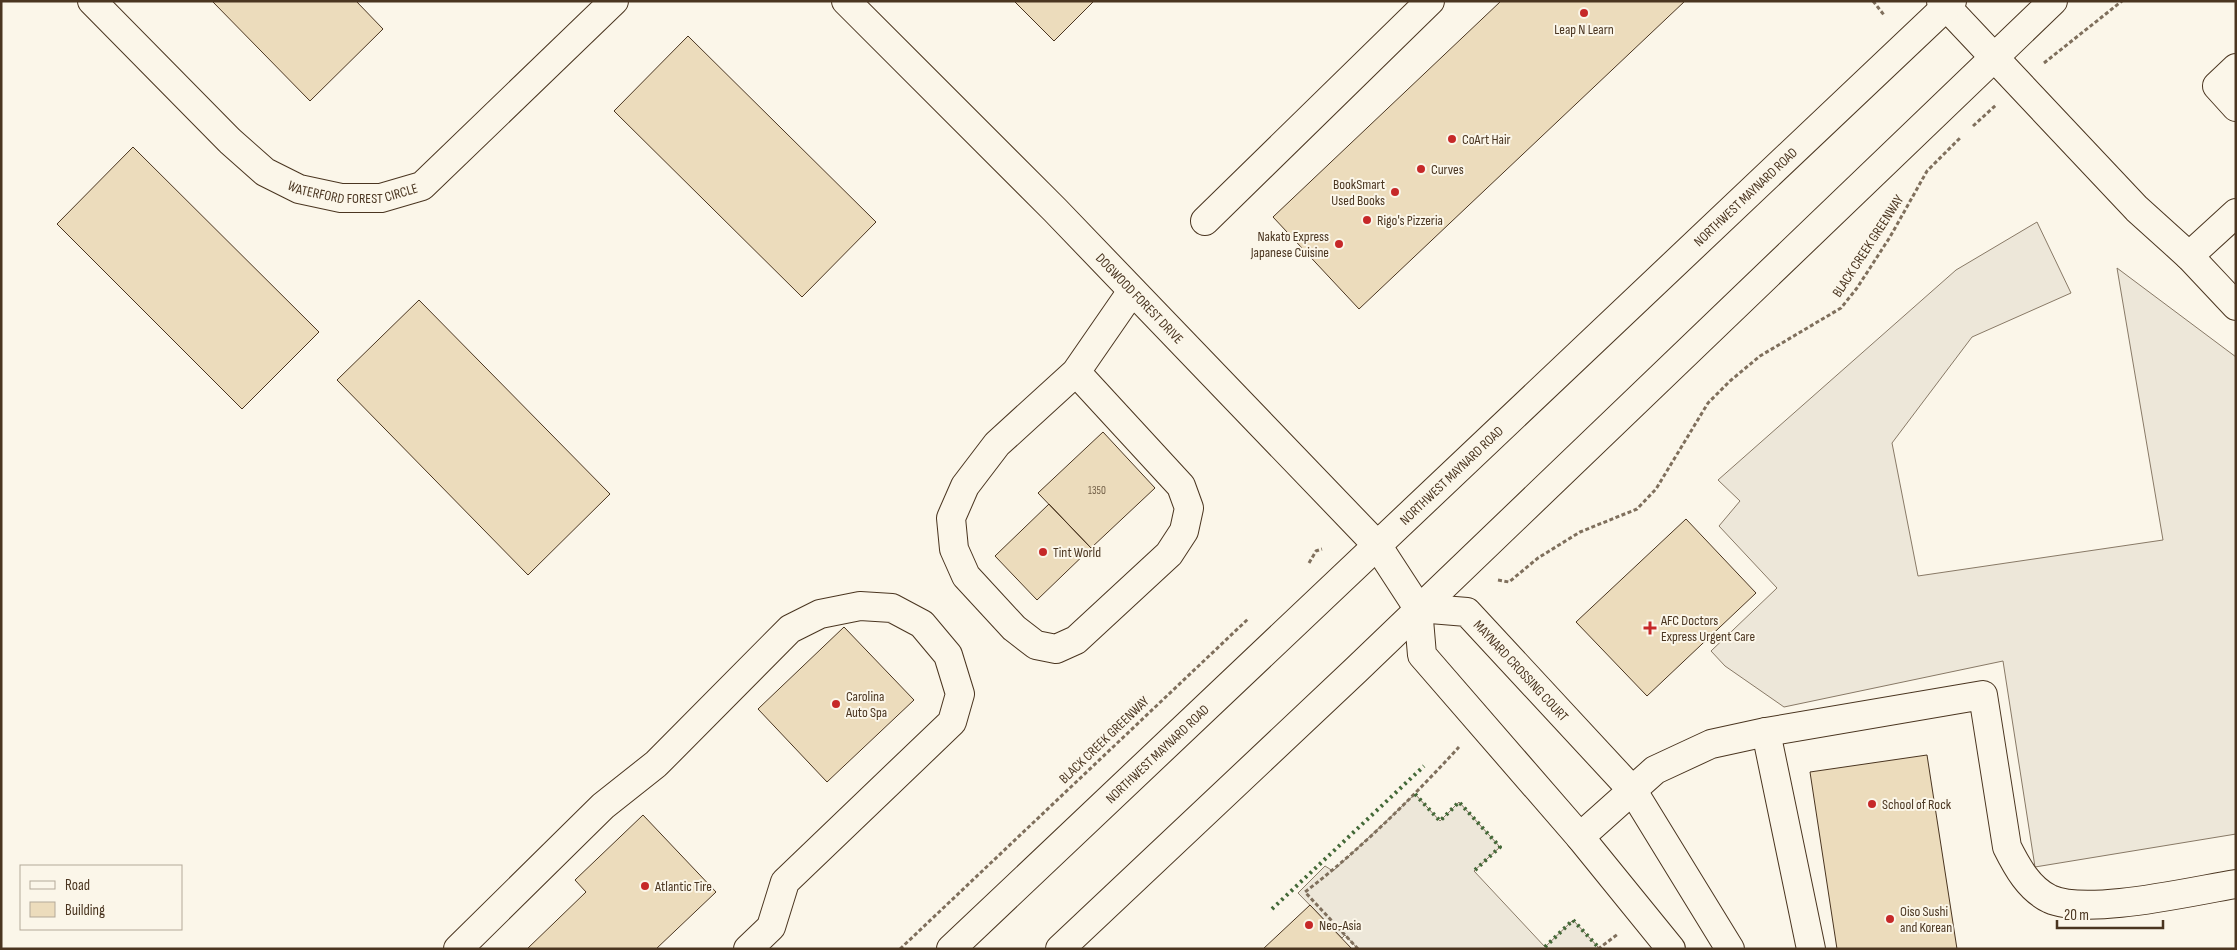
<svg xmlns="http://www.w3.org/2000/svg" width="2237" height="950" font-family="'Sofia Sans Condensed',sans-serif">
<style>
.parking{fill:#ede7d9;stroke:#887966}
.building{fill:#ecdcbc;stroke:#4a3520}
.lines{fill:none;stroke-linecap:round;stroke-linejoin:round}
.minor-casing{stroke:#4a3520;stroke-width:30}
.major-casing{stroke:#4a3520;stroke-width:30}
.path{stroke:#7f6f5c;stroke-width:3;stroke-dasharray:4 2.5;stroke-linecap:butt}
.minor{stroke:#fbf6e9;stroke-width:28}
.major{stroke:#fbf6e9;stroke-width:28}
.hedge{stroke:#436837;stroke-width:4;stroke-dasharray:2.5 4;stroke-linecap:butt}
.poi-dot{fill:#c62828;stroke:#fbf6e9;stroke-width:2}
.labels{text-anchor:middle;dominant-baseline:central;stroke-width:4;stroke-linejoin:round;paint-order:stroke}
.number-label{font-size:11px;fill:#725f47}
.poi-label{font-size:14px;fill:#4a3520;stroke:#fbf6e9;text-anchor:start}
.street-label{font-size:14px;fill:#4a3520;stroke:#fbf6e9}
</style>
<rect width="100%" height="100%" fill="#fbf6e9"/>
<path class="parking" d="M2037,222L2071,293L1972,337L1892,443L1918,576L2163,540L2117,268L2236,357V834L2035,867L2003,661L1784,707L1725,666L1711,651L1777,588L1719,526L1740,501L1718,480L1956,270Z
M1415,794L1440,821L1459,802L1500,847L1474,871L1545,947L1573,920L1599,948L1358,949L1345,935L1342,938L1298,893L1325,866L1333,871Z"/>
<path class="building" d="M212,1H356L383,29L310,101Z
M1014,1H1094L1054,41Z
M1501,1H1685L1359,309L1273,217Z
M688,36L876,222L802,297L614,111Z
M133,147L319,332L242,409L57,224Z
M419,300L610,494L528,575L337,380Z
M1103,432L1155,488L1091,548L1038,493Z
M1049,504L1091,548L1037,600L995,556Z
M1686,519L1756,593L1647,696L1576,622Z
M844,627L914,700L827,782L758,709Z
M1927,755L1957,949H1837L1810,772Z
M643,815L716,892L656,949H527L586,892L575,880Z
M1310,905L1352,949H1263Z"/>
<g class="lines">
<defs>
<g id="minor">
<path id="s1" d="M92,1L230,141L265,172L299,189L341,198H381L422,186L614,1"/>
<path id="s2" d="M846,1L1055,210L1377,545L1418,608L1422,655L1580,837L1671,949"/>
<path d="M1941,1L2137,209L2189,256L2236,306"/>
<path d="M2236,68L2217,86L2236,107"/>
<path d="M1205,221L1430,1"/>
<path d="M2189,256L2236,213"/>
<path d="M1076,372L1181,486L1189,508L1184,531L1169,554L1076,640L1056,649L1036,645L1014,628L966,576L954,549L951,518L965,486L997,444L1076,372L1132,291"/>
<path id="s3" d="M1418,608L1467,612L1633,791L1730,949"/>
<path d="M1766,732L1811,949"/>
<path d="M1580,837L1655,770L1711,744L1766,732L1983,695L2007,847C2017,867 2029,889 2050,899C2088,916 2192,891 2236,884"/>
<path d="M458,949L603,806L656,764L790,629L820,614L860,606L892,608L922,624L948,655L960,694L952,722L785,882L771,927L748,949"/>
</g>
<g id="major">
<path id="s4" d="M951,949L1952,1"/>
<path d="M1060,949L1356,670L2053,1"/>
</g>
</defs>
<use href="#minor" class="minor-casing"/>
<use href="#major" class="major-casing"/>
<path class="path" d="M1873,1L1884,15
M2044,63L2122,1
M1973,126L1996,105
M1309,563L1316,551L1322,549
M1498,580L1509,582L1538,558L1580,532L1637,509L1656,489L1708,403L1730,381L1760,356L1841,308L1857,288L1890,237L1927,171L1961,137
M900,949L1248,619
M1358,949L1305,892C1361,849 1411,799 1459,747
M1598,949L1618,934"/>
<use href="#minor" class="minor"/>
<use href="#major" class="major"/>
<path class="hedge" d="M1415,794L1440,821L1459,802L1500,847L1474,871
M1272,909L1424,766
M1545,947L1573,920L1599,948"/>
</g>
<g class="poi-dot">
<circle cx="1584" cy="13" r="5"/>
<circle cx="1452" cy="139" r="5"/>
<circle cx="1421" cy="169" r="5"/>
<circle cx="1395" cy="192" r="5"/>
<circle cx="1367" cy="220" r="5"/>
<circle cx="1339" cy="244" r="5"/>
<circle cx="1043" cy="552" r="5"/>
<path d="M1647.5 620.5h5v5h5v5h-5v5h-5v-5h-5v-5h5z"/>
<circle cx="836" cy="704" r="5"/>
<circle cx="1872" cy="804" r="5"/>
<circle cx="645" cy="886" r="5"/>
<circle cx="1890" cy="919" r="5"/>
<circle cx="1309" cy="925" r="5"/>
</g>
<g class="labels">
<g class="number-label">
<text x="1097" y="490">1350</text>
</g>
<g class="poi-label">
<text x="1584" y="29" text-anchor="middle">Leap N Learn</text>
<text x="1462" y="139">CoArt Hair</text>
<text x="1431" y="169">Curves</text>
<text x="1385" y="184" text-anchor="end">BookSmart<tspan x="1385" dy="16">Used Books</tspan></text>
<text x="1377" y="220">Rigo's Pizzeria</text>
<text x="1329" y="236" text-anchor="end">Nakato Express<tspan x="1329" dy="16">Japanese Cuisine</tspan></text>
<text x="1053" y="552">Tint World</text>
<text x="1661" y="620">AFC Doctors<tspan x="1661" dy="16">Express Urgent Care</tspan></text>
<text x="846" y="696">Carolina<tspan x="846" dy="16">Auto Spa</tspan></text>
<text x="1882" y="804">School of Rock</text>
<text x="655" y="886">Atlantic Tire</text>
<text x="1900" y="911">Oiso Sushi<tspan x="1900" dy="16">and Korean</tspan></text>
<text x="1319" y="925">Neo-Asia</text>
</g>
<g class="street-label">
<text stroke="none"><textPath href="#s1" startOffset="336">WATERFORD FOREST CIRCLE</textPath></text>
<text stroke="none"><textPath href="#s4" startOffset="1094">NORTHWEST MAYNARD ROAD</textPath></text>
<text transform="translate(1868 246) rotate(-57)">BLACK CREEK GREENWAY</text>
<text stroke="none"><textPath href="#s2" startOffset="418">DOGWOOD FOREST DRIVE</textPath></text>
<text stroke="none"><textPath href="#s4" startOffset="689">NORTHWEST MAYNARD ROAD</textPath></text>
<text stroke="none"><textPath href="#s3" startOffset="129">MAYNARD CROSSING COURT</textPath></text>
<text transform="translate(1104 740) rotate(-44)">BLACK CREEK GREENWAY</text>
<text stroke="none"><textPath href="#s4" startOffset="284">NORTHWEST MAYNARD ROAD</textPath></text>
</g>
</g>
<rect width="2237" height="950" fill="none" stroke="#4a3520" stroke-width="5"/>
<rect x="20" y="865" width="162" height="65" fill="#fbf6e9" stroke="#b4a999"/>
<rect x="30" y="881" width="25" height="8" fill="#fbf6e9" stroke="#b4a999"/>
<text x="65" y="890" font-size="15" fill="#4a3520">Road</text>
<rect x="30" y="902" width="25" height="15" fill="#ecdcbc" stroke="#b4a999"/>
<text x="65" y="915" font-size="15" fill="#4a3520">Building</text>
<path d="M2057 920v8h106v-8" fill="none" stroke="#4a3520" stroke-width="2.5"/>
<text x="2064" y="920" font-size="15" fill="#4a3520" stroke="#fbf6e9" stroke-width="4" paint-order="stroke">20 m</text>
</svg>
